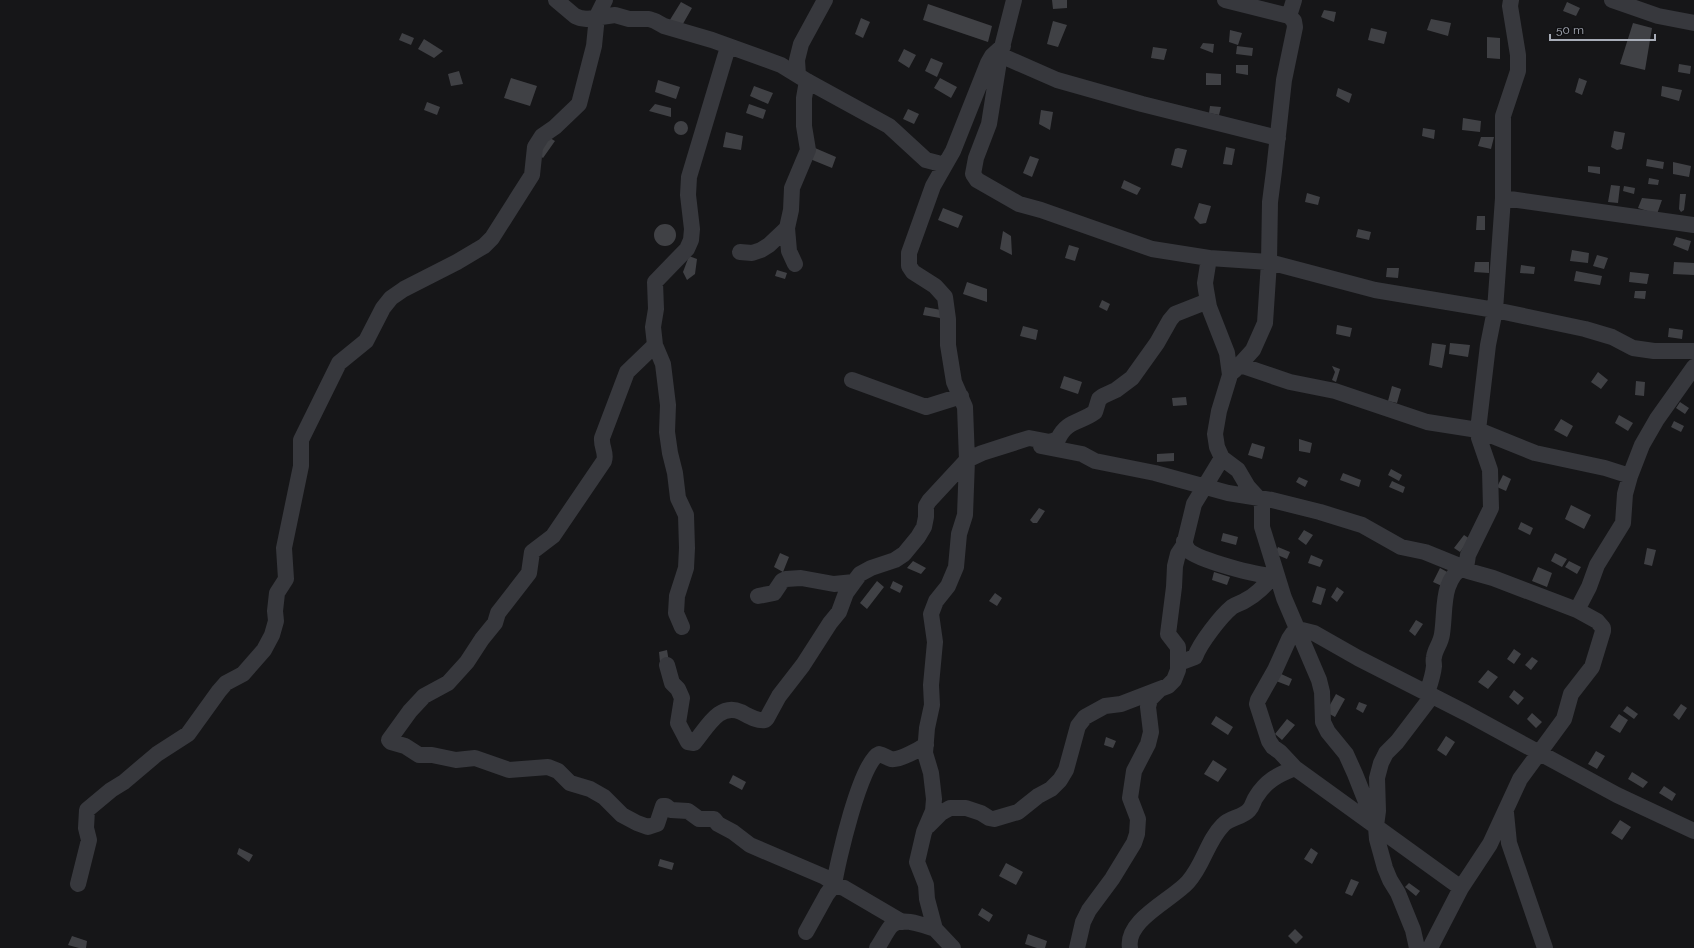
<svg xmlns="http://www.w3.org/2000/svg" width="1694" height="948" font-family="Raleway,sans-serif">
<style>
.building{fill:#404145}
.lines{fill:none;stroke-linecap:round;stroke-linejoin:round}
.minor{stroke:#37383d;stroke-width:16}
</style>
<rect width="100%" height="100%" fill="#161618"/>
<path class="building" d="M1052,0H1067V8L1053,9Z
M681,2L692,8L680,29L668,23Z
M1567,2L1580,8L1576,16L1563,11Z
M928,4L992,26L988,42L923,20Z
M1324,10L1336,12L1334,22L1321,17Z
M861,18L870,22L863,38L855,34Z
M1431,19L1451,23L1448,36L1427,30Z
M1053,21L1067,25L1058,47L1047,44Z
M1633,23L1652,28L1645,70L1620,64Z
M1371,28L1387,32L1384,44L1368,40Z
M1230,30L1242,33L1238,45L1229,42Z
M402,33L414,38L411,45L399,40Z
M1487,37L1500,38V59L1487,58Z
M424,39L443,51L434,58L418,49Z
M1203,43L1214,44L1213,53L1200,48Z
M1237,46L1253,48L1252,56L1236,54Z
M1153,47L1167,49L1164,60L1151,58Z
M904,49L916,55L909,68L898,61Z
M931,58L943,63L937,77L925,71Z
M1679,64L1691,66L1690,74L1678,72Z
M1236,65H1248V75L1236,73Z
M459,71L463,84L451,86L448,74Z
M1206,73L1221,74V85H1206Z
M511,78L537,86L530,106L504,98Z
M940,78L957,87L951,98L934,88Z
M1579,78L1587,81L1582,95L1575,92Z
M658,80L680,87L676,99L655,92Z
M754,86L773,93L768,104L750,96Z
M1662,86L1682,90L1679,101L1661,96Z
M1338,88L1352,94L1349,103L1336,96Z
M427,102L440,107L437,115L424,110Z
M655,104L671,108V117L649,111Z
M749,104L766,110L763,119L746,113Z
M1210,106L1221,107L1219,115L1209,113Z
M908,109L919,114L914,124L903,119Z
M1041,110L1053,112L1050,130L1039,124Z
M1463,118L1481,121L1480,132L1462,130Z
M674 128a7 7 0 1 1 14 0a7 7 0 1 1-14 0Z
M1423,128L1435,130L1434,139L1422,136Z
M1614,131L1625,133L1622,149L1617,150L1611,147Z
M726,132L743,136L741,150L723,147Z
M545,135L555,141L543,158L534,151Z
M1481,137H1494L1491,149L1478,146Z
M1226,147L1235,149L1232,165L1223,164Z
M815,148L836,157L832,168L810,159Z
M1178,148L1187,150L1182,168L1171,165L1175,149Z
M1030,156L1039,159L1032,177L1023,173Z
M1647,159L1664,162L1663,169L1646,166Z
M1673,162L1691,166L1689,177L1673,174Z
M1588,166L1600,167V174L1588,172Z
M1649,178L1659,180L1658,185L1648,184Z
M1124,180L1141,188L1137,195L1121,188Z
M1611,185L1620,186L1618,203L1608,202Z
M1624,186L1635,188L1634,194L1623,191Z
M1307,193L1320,197L1318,205L1305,202Z
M1680,194H1686L1684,210L1681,212L1679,209Z
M1642,198L1662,200L1657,214L1638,208Z
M1199,203L1211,206L1206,223L1200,224L1194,218Z
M943,208L963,216L958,228L938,220Z
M1477,216H1485V230H1476Z
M654 235a11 11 0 1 1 22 0a11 11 0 1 1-22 0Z
M1358,229L1371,232L1369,240L1356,237Z
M1003,231L1011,236L1012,255L1000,249Z
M1676,237L1691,241L1688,251L1673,245Z
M1069,245L1079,248L1075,261L1065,258Z
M1572,250L1589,253L1588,263L1570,261Z
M1597,255L1608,258L1604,269L1593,266Z
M689,256L697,259L695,274L687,280L683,272Z
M1475,262H1489V273L1474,272Z
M1674,262L1694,263V275L1673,274Z
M1521,265L1535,267L1534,274L1520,273Z
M1387,268H1399L1398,278L1386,277Z
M777,270L787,273L785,279L775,276Z
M1576,271L1602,276L1600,285L1574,281Z
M1630,272L1649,274L1647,284L1629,282Z
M967,282L987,289V302L963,294Z
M1635,291H1646L1645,299L1634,298Z
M1102,300L1110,304L1107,311L1099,307Z
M925,307L941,310L940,318L923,315Z
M1337,325L1352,328L1350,337L1336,334Z
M1023,326L1038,330L1036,340L1020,336Z
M1669,328L1683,330L1682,339L1668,337Z
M1432,343L1446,345L1442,368L1429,365Z
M1450,343L1470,345L1468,357L1449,354Z
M1332,366L1340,369L1336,382L1332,380L1335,372Z
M1598,372L1608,380L1601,389L1591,382Z
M1064,376L1082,382L1078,394L1060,388Z
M1636,381L1645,382L1644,396L1635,395Z
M1392,386L1401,389L1397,403L1388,401Z
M1186,397L1187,405L1173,406L1172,398Z
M1680,402L1689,408L1685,414L1676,408Z
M1619,415L1633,423L1628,431L1615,423Z
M1561,419L1573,426L1567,437L1554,430Z
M1674,421L1684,426L1681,432L1671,427Z
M1299,439L1312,443L1310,453L1299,451Z
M1252,443L1265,447L1262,459L1248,455Z
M1174,453V461L1157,462V454Z
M1391,469L1402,475L1399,481L1388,475Z
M1343,473L1361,480L1359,487L1340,480Z
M1503,475L1511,479L1506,491L1497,487Z
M1299,477L1308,481L1305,487L1296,482Z
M1392,481L1405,487L1403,493L1389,487Z
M1571,505L1591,515L1584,529L1565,519Z
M1039,508L1045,511L1037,523H1033L1030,520Z
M1521,522L1533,528L1530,535L1518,529Z
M1304,530L1313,535L1306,545L1298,539Z
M1223,533L1238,537L1236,545L1221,541Z
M1464,535L1470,539L1460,552L1454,548Z
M1278,547L1290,552L1287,559L1275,554Z
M1647,548L1656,550L1652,566L1644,564Z
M780,553L789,557L783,572L774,567Z
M1555,553L1567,559L1562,567L1551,561Z
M1311,555L1323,560L1320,567L1308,563Z
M913,561L926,568L921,574L907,568Z
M1569,561L1581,567L1577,574L1565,567Z
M1538,567L1552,573L1547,587L1532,581Z
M1440,568L1449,573L1442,586L1433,582Z
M1214,572L1230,577L1227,585L1212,580Z
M877,581L884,587L867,609L860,603Z
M893,581L903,586L900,593L890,588Z
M1317,586L1326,589L1321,605L1312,602Z
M1337,587L1344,592L1337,602L1331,597Z
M995,593L1002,598L997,606L989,601Z
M1416,620L1423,624L1415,636L1409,631Z
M1514,649L1521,654L1514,664L1507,659Z
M667,650L669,662H660L659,652Z
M1532,657L1538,661L1531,670L1525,665Z
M1488,670L1498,677L1488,689L1478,682Z
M1279,673L1292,679L1289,686L1276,681Z
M1514,690L1524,698L1518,705L1509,697Z
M1336,694L1345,699L1335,717L1326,712Z
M1359,702L1367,705L1363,713L1356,709Z
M1681,704L1687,708L1679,720L1673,715Z
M1627,706L1638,714L1634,719L1623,711Z
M1532,713L1542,722L1536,728L1527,719Z
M1619,714L1628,720L1620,733L1610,727Z
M1216,716L1233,727L1228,735L1211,724Z
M1287,719L1295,725L1282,740L1275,734Z
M1446,736L1455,742L1446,756L1437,750Z
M1106,737L1116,741L1113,748L1104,745Z
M1596,751L1605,756L1597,769L1588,764Z
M1213,760L1227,769L1218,782L1204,774Z
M1632,772L1648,782L1643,788L1628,779Z
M733,775L746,782L742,790L729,783Z
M1664,786L1676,794L1672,801L1659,793Z
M1620,820L1631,827L1622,840L1611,833Z
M239,848L253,855L249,862L237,854Z
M1311,848L1318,853L1312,864L1304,859Z
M660,859L674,863L672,870L658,866Z
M1006,863L1023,872L1016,885L999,876Z
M1351,879L1359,882L1352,896L1345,893Z
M1409,883L1420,891L1416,896L1405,887Z
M982,908L993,915L989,922L978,915Z
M1295,929L1303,937L1296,944L1288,936Z
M1028,934L1047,941L1045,948H1037L1025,944Z
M72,936L87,941L86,948H79L68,945Z"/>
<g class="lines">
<path class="minor" d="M556,0L575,16L580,18L587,19L615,15L629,19H649L655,21L664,26L712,40L781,65L807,81L889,126L926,160L945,165
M1014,0L1000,55L989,124L976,158L973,174L977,180L1019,204L1041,210L1152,249L1209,258L1269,262L1375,290L1495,310L1585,329L1612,337L1633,348L1654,351H1694
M1225,0L1289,16
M1612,0L1658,16L1694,23
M1000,55L1057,80L1142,104L1278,138
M798,75L797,60L801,44L825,0
M1503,198L1694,225
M787,228L789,251L795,264
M740,252L752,253L761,250L769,245L787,228L791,210L792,188L808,150L804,126V98L807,81
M1209,258L1205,283L1206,290L1209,307L1227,353L1230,375L1219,411L1215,434L1217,447L1222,458L1238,470L1248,487L1259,499L1262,505V527L1284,598L1319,680L1322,692L1323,722L1328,732L1346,754L1355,774L1376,827L1377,839L1385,868L1390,880L1398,893L1413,930L1417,948
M655,345L627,372L602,438C601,447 607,453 604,461L553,536L532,552L529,573L498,613L495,623L482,639L467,662L448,683L424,696L410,711L389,740L391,742L405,746L419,755H432L456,760L475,758L509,770L548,767L558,771L570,783L590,789L604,797L622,815L637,823L648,827L657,824L663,806H666L671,810L688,811L699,819H714L718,824L733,832L750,845L825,877L831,881L834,885
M1240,365L1290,382L1335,391L1427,422L1478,430L1535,453L1605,468L1630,476L1625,494L1623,523L1597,565L1589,587L1577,610
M1234,371L1253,350L1265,323L1269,262L1270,202L1274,171L1284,80L1295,27L1294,21L1289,16L1294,0
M852,380L926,407L961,396
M1041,446L1082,454L1095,461L1155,473L1228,493L1272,500L1320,512L1362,525L1401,547L1425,552L1462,567
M1630,476L1642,445L1657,419L1694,367
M1184,541C1185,544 1186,547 1188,550C1198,560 1258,576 1274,576
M758,596L774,593L782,581L786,579L801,578L834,584L854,582
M682,627L676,613L677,596L686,568L687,548L686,515L678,498L675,473L670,453L667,432L668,405L663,364L655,345L653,327L656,309L655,282L687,249L691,240L692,229L688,195L689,177L728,47
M1179,663L1195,657C1200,643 1221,616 1232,607C1236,604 1242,603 1246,600C1258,594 1267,583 1276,573
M667,665L672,683L678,689L682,698L678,723L688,742L694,743C707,728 719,702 741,712C749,716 756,721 765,720L767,718L779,696L803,665L830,623L839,612L846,593L854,582L860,574L871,568L895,560L904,554L918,537L924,527L926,517V506L929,501L967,460L982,453L1029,438L1050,442L1058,439C1067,420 1080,423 1095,412L1099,399L1103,396L1116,390L1132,378L1157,343L1170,320L1175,314L1208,301
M1427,693C1430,684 1433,676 1434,666C1434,663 1433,660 1434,657C1435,649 1441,643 1442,634C1446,609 1440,581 1465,565
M1506,813L1509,843L1545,948
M928,826L941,813L950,808H966L981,813L989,818L994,819L1018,812L1038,796L1051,789L1060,780L1066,770L1078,726L1085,717L1105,706L1121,704L1160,689
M1376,826L1378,811L1377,778L1381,763L1386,753L1397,742L1432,696
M78,884L89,840L86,828L87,810L111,790L124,782L157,754L188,734L219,691L226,683L243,674L264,650L272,635L276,621L275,611L277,593L286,579L284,548L301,466V440L339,363L366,341L383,308L391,298L404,289L457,262L484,246L492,238L532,175L535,147L542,136L555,127L579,104L594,46L597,16L605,0
M834,885C837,864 861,760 879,754C884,755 887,758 891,759C898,761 920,749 926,745
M1461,888L1295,768L1280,752L1273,747L1269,741L1257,704L1258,700L1275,670L1289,639L1293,633L1298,629L1314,633L1358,658L1466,713L1617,795L1694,831
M806,932L827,894L834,885L844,888L902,922
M877,948C882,941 886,932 891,926C901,916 923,925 935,929
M953,948L935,929L927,899L926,885L917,862L924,832L933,811L934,799L931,773L925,753L927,728L932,705L931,685L935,642L931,614L936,601L948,586L956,567L959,534L965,515L967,460L965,407L954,382L948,345V319L945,297L935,286L913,272L909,266V253L933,186L953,151L988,63L992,56L1003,46
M1077,948L1083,922L1089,910L1112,879L1134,843L1137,834L1138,819L1130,798L1134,771L1148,744L1151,732L1148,707L1150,699L1160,689L1168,686L1174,680L1178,670V647L1168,634L1174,587L1175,566L1178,554L1184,545L1194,504L1222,458
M1130,948C1125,920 1172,900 1188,882C1204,864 1207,841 1223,825C1230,817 1242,818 1249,810C1253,806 1253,801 1256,797C1266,781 1277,775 1295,768
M1430,948L1461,888L1490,844L1520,779L1564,719L1571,694L1592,667L1603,631V628L1597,621L1577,610L1493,578L1468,571L1466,568L1468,555L1491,508L1490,470L1479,438L1478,430L1488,345L1495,310L1503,198V116L1518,71V55L1510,6L1511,0"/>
</g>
<path d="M1550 34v6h105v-6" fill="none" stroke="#a8adb8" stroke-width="2"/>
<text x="1556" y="34" font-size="12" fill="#a8adb8" stroke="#111113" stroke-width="3" paint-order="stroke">50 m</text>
</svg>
